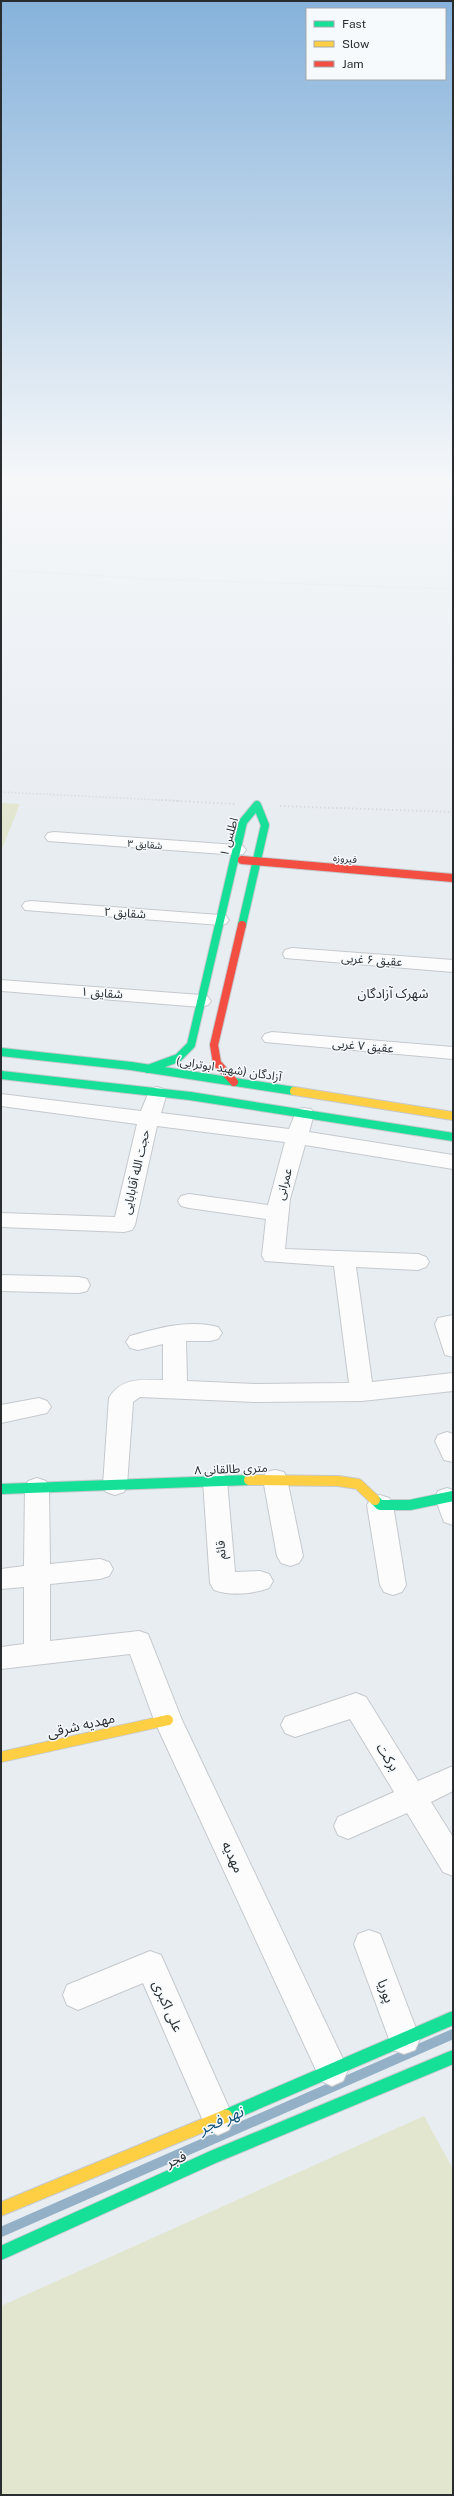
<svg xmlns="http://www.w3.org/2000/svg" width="454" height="2496" font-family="'Public Sans','Noto Sans Arabic',sans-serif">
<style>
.green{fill:#e2e6cf}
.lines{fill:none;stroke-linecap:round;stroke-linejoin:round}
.stream{stroke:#94b0c7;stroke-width:10}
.street-casing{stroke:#c5c9cd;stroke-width:2}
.fast-far2-casing{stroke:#c5c9cd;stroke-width:10}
.fast-far1-casing{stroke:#c5c9cd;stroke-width:12}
.fast-casing{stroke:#c5c9cd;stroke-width:15}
.slow-far2-casing{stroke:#c5c9cd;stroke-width:10}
.slow-far1-casing{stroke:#c5c9cd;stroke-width:12}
.slow-casing{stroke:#c5c9cd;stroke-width:15}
.jam-casing{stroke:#c5c9cd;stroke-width:10}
.path-far1{stroke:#d8d9db;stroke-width:1.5;stroke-dasharray:1.5 2;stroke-linecap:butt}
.path{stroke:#d8d9db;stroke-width:2;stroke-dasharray:1.5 2.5;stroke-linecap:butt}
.street{fill:#fcfcfd;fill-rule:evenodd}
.fast-far2{stroke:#16e098;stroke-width:8}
.fast-far1{stroke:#16e098;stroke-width:10}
.fast{stroke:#16e098;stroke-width:13}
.slow-far2{stroke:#ffcf43;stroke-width:8}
.slow-far1{stroke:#ffcf43;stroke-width:10}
.slow{stroke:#ffcf43;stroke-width:13}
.jam{stroke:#f24e42;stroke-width:8}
.labels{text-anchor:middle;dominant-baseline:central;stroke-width:3;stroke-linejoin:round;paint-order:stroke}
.far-street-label{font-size:10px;fill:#292d30;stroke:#f6fafd}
.street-label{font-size:12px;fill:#292d30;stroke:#f6fafd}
.neighbourhood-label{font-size:13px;fill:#292d30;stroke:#f6fafd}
.near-street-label{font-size:14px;fill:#292d30;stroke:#f6fafd}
.near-water-label{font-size:16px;font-style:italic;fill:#13537d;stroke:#f6fafd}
</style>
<rect width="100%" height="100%" fill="#e8edf2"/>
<path class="green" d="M1,803L20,804L1,851Z
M424,2116L453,2169V2495H1V2306Z"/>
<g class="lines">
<path class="stream" d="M1,2232L453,2034"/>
<defs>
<path id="street" d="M54,832L237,845L243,846L246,850L243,854L237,855L48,841L45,837L48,833Z
M31,901L220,915L226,916L229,920L226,924L220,925L25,910L22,906L25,902Z
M292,948L453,960V972L285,958L283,954L285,950Z
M1,980L201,995L208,997L211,1001L208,1005L201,1007L2,991Z
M272,1032L453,1047V1059L265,1042L262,1038L265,1034Z
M157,1087L164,1089L167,1093L161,1113L289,1129L297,1109L304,1108L311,1109L314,1114L309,1132L453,1155V1169L305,1145L290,1199L285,1249L418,1254L426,1257L429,1262L426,1267L418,1270L356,1267L372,1382L453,1373V1391L362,1401L255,1402L140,1397L133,1402L127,1485L124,1492L115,1495L106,1492L103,1485L109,1398C121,1377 142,1380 163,1380V1344L138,1350L130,1348L126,1342L130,1336C157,1328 190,1319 218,1327L222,1333L218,1339L210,1341H186L187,1381L255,1384L349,1383L334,1266L265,1261L262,1256L266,1219L189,1208L181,1206L178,1201L181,1196L189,1194L268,1205L285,1142L157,1126L135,1225L132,1230L124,1232L1,1227V1213L115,1217L137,1124L1,1106V1094L141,1111L150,1089Z
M1,1275L79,1277L87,1279L90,1285L87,1291L79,1293L1,1291Z
M453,1315V1357L445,1355L435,1324L438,1318Z
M39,1398L47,1401L51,1407L47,1413L1,1423V1405Z
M447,1432L453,1434V1462L444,1460L435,1441L438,1435Z
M275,1470L284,1472L287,1479L303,1556L299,1563L290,1566L281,1563L277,1556L263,1479L266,1472Z
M215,1472L224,1474L227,1481L235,1572L260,1571L269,1574L273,1581L269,1588C253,1594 230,1596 214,1590L210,1583L203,1481L206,1474Z
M37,1478L46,1481L49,1488L50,1564L100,1559L109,1562L113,1569L109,1576L100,1579L50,1584V1641L139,1631L148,1634L182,1720L343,2059L348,2070L343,2081L332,2086L321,2081L154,1720L130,1654L1,1669V1647L24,1644V1587L1,1589V1569L24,1566L25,1488L28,1481Z
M447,1488L453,1490V1525L444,1522L435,1498L438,1491Z
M380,1495L389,1498L393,1505L406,1585L402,1592L393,1595L384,1592L380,1585L367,1505L371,1498Z
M356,1693L366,1697L418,1781L453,1766V1791L431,1802L453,1837V1876L443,1872L407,1813L348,1839L338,1835L334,1826L338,1817L394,1792L350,1719L295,1737L285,1733L281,1725L285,1717Z
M369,1930L380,1934L420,2039L415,2050L404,2054L393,2050L354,1944L358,1934Z
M150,1951L161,1955L234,2119L229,2130L218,2135L207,2130L143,1983L78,2010L67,2005L63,1995L67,1985Z"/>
<path id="fast-far2" d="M1,1052L131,1066L294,1091
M148,1069L178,1058L191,1045L243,822L257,805L265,825L242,925
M1,1075L190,1096L453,1137"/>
<path id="fast-far1" d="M1,1489L249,1480
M375,1500L380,1505H410L453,1496"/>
<path id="fast" d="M226,2116L453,2018
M1,2253L213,2157L453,2057"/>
<path id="slow-far2" d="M294,1091L453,1116"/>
<path id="slow-far1" d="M249,1480L338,1481L358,1484L375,1500
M1,1757L168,1720"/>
<path id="slow" d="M1,2209L226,2116"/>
<path id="jam" d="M242,860L453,878
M234,1082L217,1063L214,1045L242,925"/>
</defs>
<use href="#street" class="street-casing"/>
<use href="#fast-far2" class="fast-far2-casing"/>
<use href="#fast-far1" class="fast-far1-casing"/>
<use href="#fast" class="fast-casing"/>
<use href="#slow-far2" class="slow-far2-casing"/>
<use href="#slow-far1" class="slow-far1-casing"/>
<use href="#slow" class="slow-casing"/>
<use href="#jam" class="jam-casing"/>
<path class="path-far1" d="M1,570L154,579L453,589
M1,792L180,801"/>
<path class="path" d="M161,800L235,804
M280,806L453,812"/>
<use href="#street" class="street"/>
<use href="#fast-far2" class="fast-far2"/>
<use href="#fast-far1" class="fast-far1"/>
<use href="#fast" class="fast"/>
<use href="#slow-far2" class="slow-far2"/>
<use href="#slow-far1" class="slow-far1"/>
<use href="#slow" class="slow"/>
<use href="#jam" class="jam"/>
</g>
<linearGradient id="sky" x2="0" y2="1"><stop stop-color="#86b2db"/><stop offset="0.58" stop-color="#f5f7f9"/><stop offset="1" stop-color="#f5f7f9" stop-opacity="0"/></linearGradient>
<rect width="454" height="824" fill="url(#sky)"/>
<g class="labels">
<g class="far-street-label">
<text transform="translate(145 844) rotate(4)">شقایق ۳</text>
<text transform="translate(345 858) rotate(5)">فیروزه</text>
</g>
<g class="street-label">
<text transform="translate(229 837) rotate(-74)">اطلس ۱</text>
<text transform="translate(125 913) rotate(4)">شقایق ۲</text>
<text transform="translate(372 960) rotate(4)">عقیق ۶ غربی</text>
<text transform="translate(102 993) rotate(4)">شقایق ۱</text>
<text transform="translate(363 1046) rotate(5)">عقیق ۷ غربی</text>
<text transform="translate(229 1069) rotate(9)">آزادگان (شهید ابوترابی)</text>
<text transform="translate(136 1172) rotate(-77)">حجت الله آقابابایی</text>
<text transform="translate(284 1184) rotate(-75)">عمرانی</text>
<text transform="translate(231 1469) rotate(-2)">۸ متری طالقانی</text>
<text transform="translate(221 1550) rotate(-95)">قائم</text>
</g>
<g class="neighbourhood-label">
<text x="393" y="993">شهرک آزادگان</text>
</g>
<g class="near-street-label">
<text transform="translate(81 1725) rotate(-13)">مهدیه شرقی</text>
<text transform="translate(388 1757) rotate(58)">برکت</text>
<text transform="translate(233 1857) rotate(65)">مهدیه</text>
<text transform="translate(386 1991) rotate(70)">پوریا</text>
<text transform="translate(168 2006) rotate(66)">علی اکبری</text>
<text transform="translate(176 2159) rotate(-24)">فجر</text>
</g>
<g class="near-water-label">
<text transform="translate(221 2120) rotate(-24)">نهر فجر</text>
</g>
</g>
<rect width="454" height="2496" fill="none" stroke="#292d30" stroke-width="4"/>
<rect x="306" y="8" width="140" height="72" fill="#f6fafd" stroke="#a4a8ab"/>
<rect x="314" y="21" width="20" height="6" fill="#16e098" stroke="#a4a8ab"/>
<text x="342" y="28" font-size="12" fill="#292d30">Fast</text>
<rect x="314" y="41" width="20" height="6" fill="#ffcf43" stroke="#a4a8ab"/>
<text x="342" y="48" font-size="12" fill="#292d30">Slow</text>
<rect x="314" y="61" width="20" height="6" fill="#f24e42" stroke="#a4a8ab"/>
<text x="342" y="68" font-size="12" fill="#292d30">Jam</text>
</svg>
